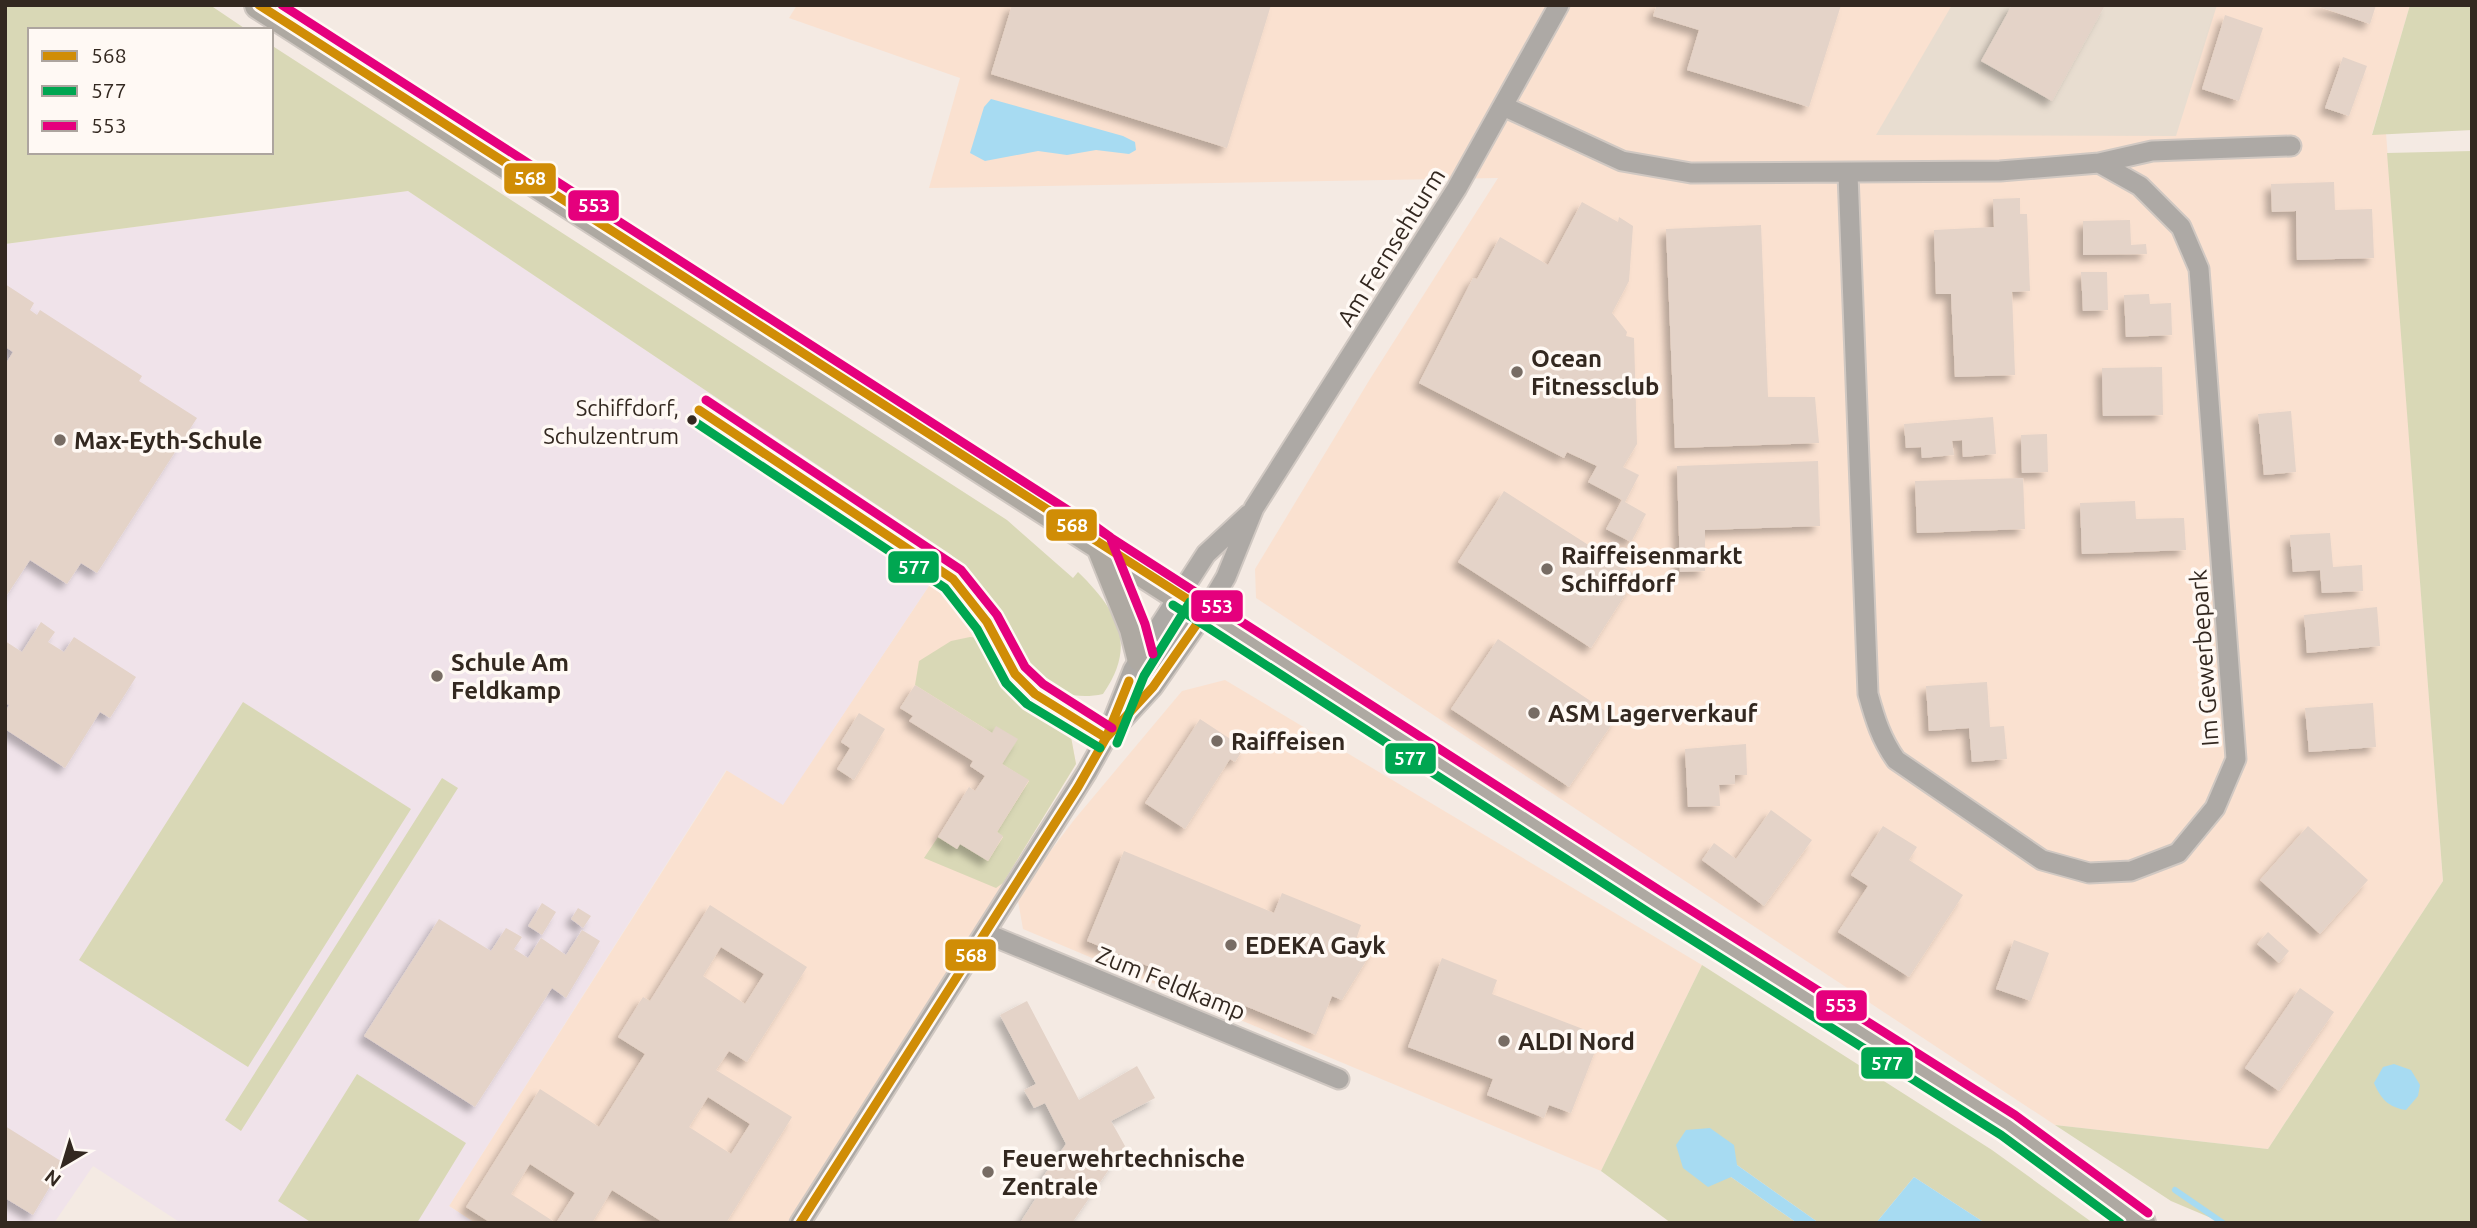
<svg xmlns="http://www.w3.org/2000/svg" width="2477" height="1228" font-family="Ubuntu,sans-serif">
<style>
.built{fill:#fae1d0}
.industrial{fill:#e8ddd0}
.education{fill:#f0e3ea}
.green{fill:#d9d8b6}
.water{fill:#a7dbf2}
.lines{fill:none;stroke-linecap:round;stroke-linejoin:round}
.stream{stroke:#a7dbf2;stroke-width:6}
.building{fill:#e4d3c8;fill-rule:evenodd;filter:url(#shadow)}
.minor-casing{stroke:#d0c8c2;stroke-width:23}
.secondary-casing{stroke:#d0c8c2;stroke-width:32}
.minor{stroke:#ada9a5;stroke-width:19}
.secondary{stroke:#aea9a2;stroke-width:28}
.bus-1-casing{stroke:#fff9f4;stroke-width:14}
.bus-2-casing{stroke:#fff9f4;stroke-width:14}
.bus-3-casing{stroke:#fff9f4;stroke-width:14}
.bus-1{stroke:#d08d06;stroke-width:9}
.bus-2{stroke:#00a651;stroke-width:9}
.bus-3{stroke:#e5007d;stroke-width:9}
.poi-dot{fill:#776c64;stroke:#fff9f4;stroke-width:2.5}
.bus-dot{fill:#332820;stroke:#fff9f4;stroke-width:2.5}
.labels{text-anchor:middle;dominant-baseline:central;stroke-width:7;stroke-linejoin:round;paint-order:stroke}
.bus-label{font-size:22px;fill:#332820;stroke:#fff9f4;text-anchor:end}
.street-label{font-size:24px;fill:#332820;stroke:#fff9f4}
.poi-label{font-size:24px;font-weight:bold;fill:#332820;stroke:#fff9f4;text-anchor:start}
.line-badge{stroke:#fff9f4;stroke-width:2.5}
.badge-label{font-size:19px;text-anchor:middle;font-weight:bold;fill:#fff}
</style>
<defs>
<filter id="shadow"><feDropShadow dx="-6" dy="6" stdDeviation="3.5" flood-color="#0004"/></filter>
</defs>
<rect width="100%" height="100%" fill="#f4eae3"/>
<path class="built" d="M797,5H2410L2372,134L2386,133L2443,881L2268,1149L2055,1125L1256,598L1255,569L1370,379L1498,178L929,188L960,78L789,18Z
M931,583L980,638L1002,676L1019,698L1071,737L1076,764L986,911L787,1223H475L449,1206L727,770L783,804Z
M1225,680L1702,965L1601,1171L1023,929L1017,895L1074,820L1182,691Z"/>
<path class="industrial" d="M1952,5H2217L2176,136L1876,135Z"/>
<path class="education" d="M408,191L950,554L783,805L726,770L449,1206L475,1223H181L93,1166L54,1223H5V244Z"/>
<path class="green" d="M5,5H210L247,30H30V152H271V45L1007,520L1073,578L1078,572C1117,610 1138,644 1103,694C1030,710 1009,628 977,580C971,570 959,562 950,554L408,191L5,244Z
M2410,5H2472V130L2372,135Z
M2472,151V1223H2223L2171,1201L2055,1125L2268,1149L2443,881L2387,153Z
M970,637L980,638L1002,676L1019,698L1071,737L1076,764L1003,883L996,888L924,858L938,837L957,849L960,844L988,861L1003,837L997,832L1029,781L1002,764L1017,739L992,733L915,685L919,661L951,641Z
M243,702L411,809L248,1067L79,960Z
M442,778L458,788L241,1131L225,1120Z
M1702,965L1992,1150L2093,1223H1985L1914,1177L1876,1223H1819L1737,1165L1731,1177L1797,1223H1671L1601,1171Z
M357,1074L466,1143L417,1223H312L278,1201Z"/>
<path class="water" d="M991,99L1123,136L1135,142L1136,150L1129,154L1096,150L1067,155L1038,151L985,161L970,153L984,107Z
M2394,1064L2411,1070L2420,1085L2418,1096L2406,1110C2388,1107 2381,1099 2374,1083L2383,1067Z
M1710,1128L1734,1145L1737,1165L1819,1223H1797L1731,1177L1708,1187L1683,1168L1676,1145L1686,1130Z
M1914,1177L1985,1223H1876Z"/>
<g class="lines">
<path class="stream" d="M2175,1190L2223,1223"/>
</g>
<path class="building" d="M1012,5H1271L1227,148L991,74Z
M1657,5H1841L1809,107L1687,70L1699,30L1653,16Z
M2012,5H2105L2052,101L1981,61Z
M2314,5H2376L2370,24Z
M2225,15L2263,28L2239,101L2202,89Z
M2343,57L2367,66L2349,116L2325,108Z
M2334,182L2335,210L2372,209L2374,258L2297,260L2296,211L2272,212L2271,184Z
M2020,198V214H2027L2030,291L2012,292L2015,375L1955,377L1951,294H1936L1934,230L1994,227L1993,199Z
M1582,202L1618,222L1619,217L1633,226L1629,281L1612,313L1627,332L1626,336L1634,338L1637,444L1623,467L1639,475L1625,502L1646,514L1631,542L1606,529L1622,500L1588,482L1597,466L1567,452L1564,458L1419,383L1473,278L1477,279L1500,237L1548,265Z
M2130,220L2131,245L2146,244L2147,254L2083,255V221Z
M1761,225L1768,397H1815L1819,443L1675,448L1666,229Z
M2081,272H2107L2108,310L2083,311Z
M5,284L34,303L30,310L37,315L40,310L142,376L139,381L197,418L97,573L81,563L67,584L30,560L5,598V365L13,352L7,348L5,351Z
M2149,294L2150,304L2171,303L2172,335L2126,337L2124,295Z
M2162,367L2163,415L2103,416L2102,368Z
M2291,411L2296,472L2264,475L2258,414Z
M1993,417L1996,454L1963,457L1962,440L1952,441L1954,455L1922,458L1921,447L1906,448L1904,424Z
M2047,434L2048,472L2022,473L2021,435Z
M1818,461L1820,526L1705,530V571L1680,572L1677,466Z
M2023,478L2025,529L1917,533L1915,481Z
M1504,491L1637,576L1591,648L1458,562Z
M2135,501L2136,519L2184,518L2186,550L2082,554L2080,503Z
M2330,533L2333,567L2362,565L2363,591L2322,593L2320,570L2293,572L2290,535Z
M2377,607L2380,646L2307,653L2304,615Z
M41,622L55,632L48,642L64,652L74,637L136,677L110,718L100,712L65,768L5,729V712L9,705L5,703V641L22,652Z
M1498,639L1616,718L1569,787L1451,709Z
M1987,682L1990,727L2004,726L2007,759L1972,762L1969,728L1929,731L1926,686Z
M915,685L992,733L996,726L1018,739L1002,764L1029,780L997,832L1003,836L988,861L960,844L957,849L938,837L969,787L975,791L985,776L970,766L973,761L909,721L913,716L900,708Z
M2373,703L2376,747L2309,752L2305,708Z
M859,713L885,729L854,780L837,769L850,748L841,742Z
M1200,719L1244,748L1235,762L1230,759L1185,829L1145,803Z
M1746,744L1747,775H1735V784L1719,785L1720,806L1688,807L1685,749Z
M1771,810L1812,840L1764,906L1702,860L1714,843L1736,859Z
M1883,826L1917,847L1909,860L1963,895L1909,977L1838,932L1868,886L1851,875Z
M2308,826L2368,880L2320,934L2260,880Z
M1124,851L1274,913L1282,893L1361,925L1355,942L1374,948L1342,1000L1332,996L1316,1035L1087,941Z
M542,903L556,912L542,935L528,926Z
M710,905L807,967L747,1062L729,1051L716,1070L792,1117L726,1223H664L612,1190L592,1223H491L466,1207L540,1089L599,1127L645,1054L618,1037L643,997L650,1001ZM721,947L764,974L745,1004L703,976ZM708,1097L750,1124L731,1154L689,1127ZM530,1164L575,1193L556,1223L511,1194Z
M578,908L591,916L583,928L571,919Z
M439,919L491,951L506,928L522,937L514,949L528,958L541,938L566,955L582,930L600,941L566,998L552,988L475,1107L364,1036Z
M2268,932L2289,951L2279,963L2257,944Z
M2014,940L2049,953L2031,1001L1996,989Z
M1442,958L1497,980L1492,994L1601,1036L1571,1113L1549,1105L1544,1118L1487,1095L1493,1079L1408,1047Z
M2300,988L2334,1012L2279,1091L2245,1068Z
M1027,1001L1079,1100L1137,1066L1155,1098L1111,1121L1125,1146L1072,1223H1020L1043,1187L1038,1184L1066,1144L1045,1103L1034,1108L1024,1090L1036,1084L1000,1015Z
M5,1126L64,1163L33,1215L5,1198Z"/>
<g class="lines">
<defs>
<path id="minor" d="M1503,106L1622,161L1691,173L2000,171L2099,163L2152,151L2291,146
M1848,174L1868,694C1875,719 1881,739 1896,760L2042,860L2089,873L2131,871L2178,853L2215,808L2236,759L2199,269L2181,227L2140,186L2099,163
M1106,738L1153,687L1206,611L1226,577L1254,508L1457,188L1559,5
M985,933L1339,1079
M800,1223L1087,772L1106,738L1133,670L1155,633L1206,554L1249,514"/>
<path id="secondary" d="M259,5L1655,902L2008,1125L2141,1223
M1099,542L1134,629L1141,657"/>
</defs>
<use href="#minor" class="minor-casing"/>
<use href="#secondary" class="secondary-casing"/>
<use href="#minor" class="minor"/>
<use href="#secondary" class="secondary"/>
<defs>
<path id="bus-1" d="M259,5L1206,611L1153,687L1106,738
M699,410L953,579L987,622L1015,674L1035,694L1106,738
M800,1223L1078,787L1106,738L1129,681"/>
<path id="bus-2" d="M692,420L945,588L977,629L1006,683L1027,704L1100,748
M1173,605L1648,912L2001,1135L2120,1223
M1117,743L1144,676L1190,602"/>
<path id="bus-3" d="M282,5L1662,892L2015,1115L2148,1213
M706,400L961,570L997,615L1025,667L1043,684L1112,728
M1092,524L1110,537L1145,624L1153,654"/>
</defs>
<use href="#bus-1" class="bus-1-casing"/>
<use href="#bus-2" class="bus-2-casing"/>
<use href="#bus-3" class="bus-3-casing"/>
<use href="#bus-1" class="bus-1"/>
<use href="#bus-2" class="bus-2"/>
<use href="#bus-3" class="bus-3"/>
</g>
<g class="poi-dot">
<circle cx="1517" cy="372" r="7"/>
<circle cx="60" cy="440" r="7"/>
<circle cx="1547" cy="569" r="7"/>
<circle cx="437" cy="676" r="7"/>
<circle cx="1534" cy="713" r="7"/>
<circle cx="1217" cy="741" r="7"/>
<circle cx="1231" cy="945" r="7"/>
<circle cx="1504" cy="1041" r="7"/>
<circle cx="988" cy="1172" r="7"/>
</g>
<circle class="bus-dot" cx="692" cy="420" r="6"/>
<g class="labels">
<g class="bus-label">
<text x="679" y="407">Schiffdorf,<tspan x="679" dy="28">Schulzentrum</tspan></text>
</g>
<g class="street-label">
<text transform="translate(1391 247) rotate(-58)">Am Fernsehturm</text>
<text transform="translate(2204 658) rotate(-94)">Im Gewerbepark</text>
<text transform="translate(1171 983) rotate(22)">Zum Feldkamp</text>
</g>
<g class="poi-label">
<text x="1531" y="358">Ocean<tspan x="1531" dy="28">Fitnessclub</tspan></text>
<text x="74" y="440">Max-Eyth-Schule</text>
<text x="1561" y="555">Raiffeisenmarkt<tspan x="1561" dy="28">Schiffdorf</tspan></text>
<text x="451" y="662">Schule Am<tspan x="451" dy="28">Feldkamp</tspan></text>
<text x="1548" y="713">ASM Lagerverkauf</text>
<text x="1231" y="741">Raiffeisen</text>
<text x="1245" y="945">EDEKA Gayk</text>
<text x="1518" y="1041">ALDI Nord</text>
<text x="1002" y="1158">Feuerwehrtechnische<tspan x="1002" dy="28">Zentrale</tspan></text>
</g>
</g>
<g class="line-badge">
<rect x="503" y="162" width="54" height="33" rx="7" fill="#d08d06"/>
<rect x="567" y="189" width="53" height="33" rx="7" fill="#e5007d"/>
<rect x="1045" y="508" width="53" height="34" rx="7" fill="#d08d06"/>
<rect x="887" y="550" width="53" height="34" rx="7" fill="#00a651"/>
<rect x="1190" y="589" width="54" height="34" rx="7" fill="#e5007d"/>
<rect x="1384" y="742" width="53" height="33" rx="7" fill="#00a651"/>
<rect x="944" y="938" width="53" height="34" rx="7" fill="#d08d06"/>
<rect x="1815" y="989" width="53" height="33" rx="7" fill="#e5007d"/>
<rect x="1860" y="1046" width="54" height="34" rx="7" fill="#00a651"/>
</g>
<g class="badge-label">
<text x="530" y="185">568</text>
<text x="594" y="212">553</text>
<text x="1072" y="532">568</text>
<text x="914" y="574">577</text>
<text x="1217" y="613">553</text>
<text x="1410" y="765">577</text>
<text x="971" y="962">568</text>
<text x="1841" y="1012">553</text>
<text x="1887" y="1070">577</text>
</g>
<rect width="2477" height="1228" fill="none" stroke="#332820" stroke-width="14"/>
<rect x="28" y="28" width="245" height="126" fill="#fff9f4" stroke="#ada59f" stroke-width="2"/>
<rect x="42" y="51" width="35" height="10" fill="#d08d06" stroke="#ada59f" stroke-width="2"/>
<text x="91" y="63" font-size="21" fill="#332820">568</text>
<rect x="42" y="86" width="35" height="10" fill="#00a651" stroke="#ada59f" stroke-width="2"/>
<text x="91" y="98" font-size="21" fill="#332820">577</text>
<rect x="42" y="121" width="35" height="10" fill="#e5007d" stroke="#ada59f" stroke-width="2"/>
<text x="91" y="133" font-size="21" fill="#332820">553</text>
<g transform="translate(63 1165) rotate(218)" stroke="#fff9f4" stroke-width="5" paint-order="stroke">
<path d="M0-5L12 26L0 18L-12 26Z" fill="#332820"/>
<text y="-10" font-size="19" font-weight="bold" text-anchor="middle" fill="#332820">N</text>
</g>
</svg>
